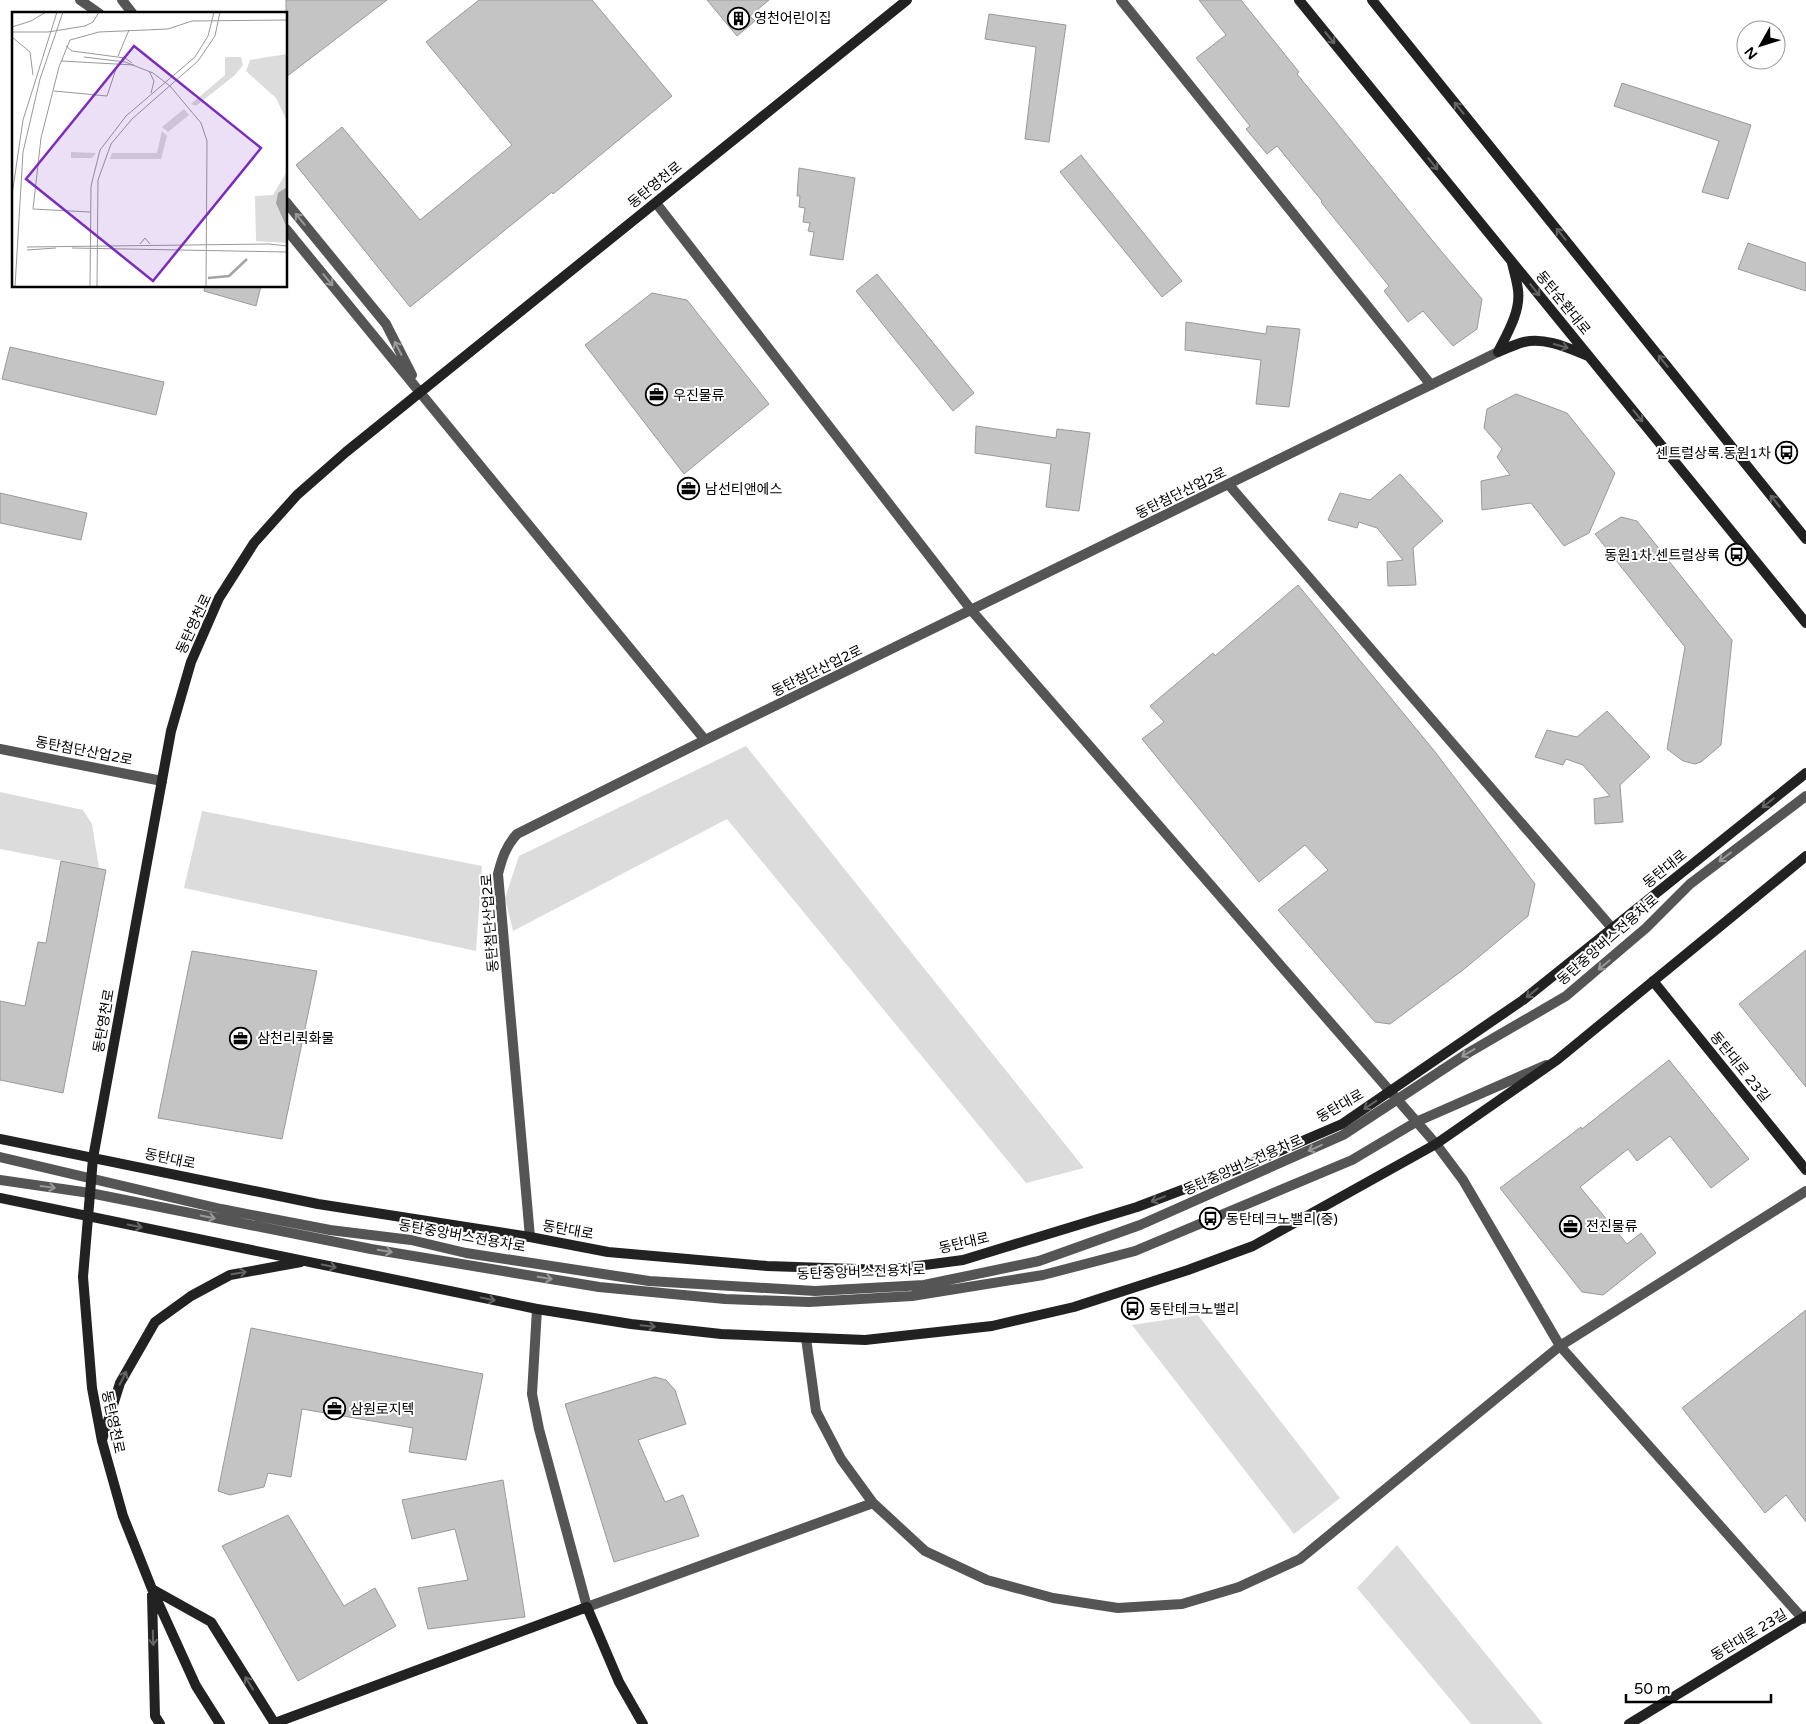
<svg xmlns="http://www.w3.org/2000/svg" width="1806" height="1724" font-family="'Varela Round','Noto Sans KR',sans-serif">
<style>
.green{fill:#dcdcdc}
.building{fill:#c4c4c4;stroke:#999}
.lines{fill:none;stroke-linecap:round;stroke-linejoin:round}
.lane{stroke:#555;stroke-width:10}
.street{stroke:#555;stroke-width:10}
.secondary{stroke:#222;stroke-width:10}
.oneway{stroke:#646464}
.oneway2{stroke:#999}
.labels{text-anchor:middle;dominant-baseline:central;stroke-width:4;stroke-linejoin:round;paint-order:stroke}
.poi-label{font-size:14px;fill:#000;stroke:#fff;text-anchor:start}
.street-label{font-size:14px;fill:#000;stroke:#fff}
.inset-river{fill:none;stroke:#a3a3a3;stroke-width:2.5}
.inset-road{fill:none;stroke:#999;stroke-width:1}
.view{fill:#7b2cbf;fill-opacity:0.15;stroke:#7b2cbf;stroke-width:2.5}
.inset-edge{fill:none;stroke:#000;stroke-width:2.5}
</style>
<rect width="100%" height="100%" fill="#fff"/>
<path class="green" d="M746,746L1084,1168L1026,1183L727,819L513,931L505,898L519,856Z
M0,792L83,810L92,824L99,868L0,849Z
M202,811L482,866L476,951L184,888Z
M1198,1315L1340,1498L1294,1534L1132,1325Z
M1397,1545L1543,1724H1471L1357,1588Z"/>
<path class="building" d="M286,0H387L286,77Z
M479,0H592L672,96L553,194L552,192L410,307L296,165L342,127L420,220L512,145L426,42Z
M707,0H769L750,16L755,21L737,36Z
M1199,0H1241L1299,72L1297,74L1441,251L1482,299L1477,329L1453,346L1423,311L1408,322L1384,291L1389,286L1321,202L1322,201L1277,146L1267,154L1246,129L1250,126L1196,58L1226,35Z
M989,14L1066,25L1049,142L1025,139L1036,47L985,39Z
M1622,83L1751,125L1728,199L1702,192L1719,141L1614,106Z
M1081,155L1182,281L1162,297L1060,172Z
M799,168L855,178L843,260L810,255L814,232L808,231L810,223L803,222L805,208L799,207L800,196H797Z
M1748,243L1806,263V291L1738,269Z
M877,274L974,393L953,411L856,291Z
M205,286H261L256,306L204,291Z
M652,293L687,300L769,404L684,474L585,345Z
M1186,322L1266,334L1267,326L1300,329L1289,407L1256,404L1261,360L1185,350Z
M10,347L164,382L156,415L2,379Z
M1516,394L1567,413L1615,473L1589,533L1564,546L1531,503L1482,510L1481,481L1510,475L1497,457L1502,449L1484,428L1487,409Z
M976,426L1056,438L1057,429L1090,433L1079,511L1046,507L1051,464L975,453Z
M1400,474L1443,521L1413,548L1416,585L1388,586L1387,562L1403,560L1377,528L1359,522L1357,528L1328,520L1340,493L1370,500Z
M0,493L87,513L81,540L0,523Z
M1621,517L1637,521L1732,640L1721,745L1701,762L1695,764L1683,761L1667,749L1685,647L1595,534Z
M1298,585L1436,753L1535,884L1528,916L1463,970L1390,1024L1375,1022L1278,910L1328,870L1305,845L1259,882L1142,739L1164,722L1150,706L1213,653L1215,656Z
M1607,711L1650,757L1620,785L1623,822L1595,824L1594,799L1610,796L1583,765L1566,759L1563,765L1535,757L1547,730L1577,737Z
M61,861L106,870L63,1093L0,1080V1001L25,1006L38,942L46,943Z
M1806,950V1087L1739,1004Z
M192,951L317,971L282,1139L158,1118Z
M1669,1060L1749,1159L1711,1188L1670,1136L1637,1161L1628,1149L1580,1187L1627,1244L1641,1233L1656,1253L1603,1295L1582,1292L1500,1188L1581,1127L1582,1129Z
M1806,1310V1522L1786,1495L1765,1513L1682,1408Z
M251,1328L483,1374L466,1460L409,1452L413,1428L302,1409L291,1477L268,1473L264,1487L230,1495L218,1491Z
M655,1377L666,1380L675,1390L686,1424L638,1440L665,1502L683,1495L699,1536L614,1562L565,1404Z
M503,1480L525,1617L428,1629L418,1588L468,1580L455,1529L412,1539L402,1500Z
M288,1515L344,1606L375,1588L396,1626L298,1681L222,1546Z"/>
<g class="lines">
<path class="lane" d="M0,1157L221,1209L330,1230L411,1240L466,1253L649,1281L815,1291L924,1285L1039,1261L1140,1225L1343,1135L1468,1053L1566,996L1646,928L1690,884L1806,796
M0,1180L90,1193L371,1249L599,1287L725,1299L809,1302L912,1296L1043,1275L1135,1251L1352,1160L1416,1122L1546,1065
M537,1309L532,1394L539,1429L587,1607"/>
<path class="street" d="M80,0L100,14
M122,0L133,14
M1121,0L1431,385
M286,202L386,324L412,375
M656,203L972,611L1436,1144L1463,1180L1560,1346L1803,1619
M286,229L705,740
M1229,485L1612,928
M0,749L162,781
M530,1237L498,874C502,858 506,846 517,834L705,740L1498,352
M873,1503L925,1551L987,1580L1053,1598L1118,1608L1182,1604L1239,1587L1300,1559L1560,1346L1806,1191
M587,1607L873,1503L841,1459L816,1411L806,1338"/>
<path class="secondary" d="M1299,0L1806,623
M1372,0L1806,539
M1498,352C1507,334 1521,311 1518,290C1517,281 1514,272 1512,263
M1498,352C1506,349 1515,344 1524,342C1545,337 1568,348 1588,356
M1653,981L1806,1170
M0,1139L318,1204L530,1237L608,1252L767,1266L887,1270L963,1260L1137,1207L1240,1168L1342,1124L1523,1000L1806,773
M0,1198L537,1309L631,1324L721,1334L865,1340L992,1326L1074,1307L1188,1270L1253,1246L1436,1144L1557,1060L1806,856
M102,1440L120,1383L155,1322L191,1296L230,1275L301,1262
M152,1589L211,1622L275,1724
M152,1595L155,1716L160,1724
M275,1723L587,1607L619,1682L643,1724
M220,1724L196,1686L152,1589L123,1516L102,1441L92,1388L83,1277L93,1158L171,731L191,662L219,598L254,543L297,495L346,452L907,0
M1629,1724L1806,1616"/>
</g>
<defs><path id="oneway-shaft" d="M-6 0H5M1.5-3L5.5 0L1.5 3" fill="none" stroke-width="1.6" stroke-linecap="round" stroke-linejoin="round" transform="scale(1.25)"/></defs>
<g class="oneway">
<use href="#oneway-shaft" transform="translate(1330 38) rotate(51)"/>
<use href="#oneway-shaft" transform="translate(1459 108) rotate(-129)"/>
<use href="#oneway-shaft" transform="translate(1433 164) rotate(51)"/>
<use href="#oneway-shaft" transform="translate(1561 234) rotate(-129)"/>
<use href="#oneway-shaft" transform="translate(1535 290) rotate(51)"/>
<use href="#oneway-shaft" transform="translate(1561 346) rotate(16)"/>
<use href="#oneway-shaft" transform="translate(1663 361) rotate(-129)"/>
<use href="#oneway-shaft" transform="translate(1638 416) rotate(51)"/>
<use href="#oneway-shaft" transform="translate(1775 501) rotate(-129)"/>
<use href="#oneway-shaft" transform="translate(1768 803) rotate(141)"/>
<use href="#oneway-shaft" transform="translate(1532 993) rotate(141)"/>
<use href="#oneway-shaft" transform="translate(1370 1105) rotate(146)"/>
<use href="#oneway-shaft" transform="translate(1158 1199) rotate(159)"/>
<use href="#oneway-shaft" transform="translate(135 1226) rotate(12)"/>
<use href="#oneway-shaft" transform="translate(329 1266) rotate(12)"/>
<use href="#oneway-shaft" transform="translate(239 1273) rotate(-10)"/>
<use href="#oneway-shaft" transform="translate(488 1299) rotate(12)"/>
<use href="#oneway-shaft" transform="translate(648 1326) rotate(6)"/>
<use href="#oneway-shaft" transform="translate(123 1378) rotate(-63)"/>
<use href="#oneway-shaft" transform="translate(153 1638) rotate(89)"/>
<use href="#oneway-shaft" transform="translate(249 1683) rotate(-122)"/>
</g>
<g class="oneway2">
<use href="#oneway-shaft" transform="translate(300 219) rotate(-129)"/>
<use href="#oneway-shaft" transform="translate(328 280) rotate(51)"/>
<use href="#oneway-shaft" transform="translate(398 348) rotate(-117)"/>
<use href="#oneway-shaft" transform="translate(1725 857) rotate(143)"/>
<use href="#oneway-shaft" transform="translate(1604 965) rotate(140)"/>
<use href="#oneway-shaft" transform="translate(1468 1053) rotate(149)"/>
<use href="#oneway-shaft" transform="translate(1315 1148) rotate(156)"/>
<use href="#oneway-shaft" transform="translate(48 1187) rotate(8)"/>
<use href="#oneway-shaft" transform="translate(208 1217) rotate(11)"/>
<use href="#oneway-shaft" transform="translate(385 1251) rotate(9)"/>
<use href="#oneway-shaft" transform="translate(545 1278) rotate(9)"/>
</g>
<defs>
<symbol id="building-ring" viewBox="-11 -11 22 22"><circle r="9.5" fill="#fff" stroke="#000" stroke-width="1.5"/><path d="M-4-6H4V6H1V3H-1V6H-4ZM-2.5-4.3h1.7v1.8h-1.7ZM.8-4.3h1.7v1.8H.8ZM-2.5-1h1.7V.8h-1.7ZM.8-1h1.7V.8H.8Z" fill="#000"/></symbol>
<symbol id="office-ring" viewBox="-11 -11 22 22"><circle r="9.5" fill="#fff" stroke="#000" stroke-width="1.5"/><path d="M-6-3h4V-5.5h4V-3h4V5H-6ZM-1-4.5V-3h2v-1.5ZM-6 0V1H6V0Z" fill="#000"/></symbol>
<symbol id="bus-ring" viewBox="-11 -11 22 22"><circle r="9.5" fill="#fff" stroke="#000" stroke-width="1.5"/><path d="M-5-6H5V4H4V6H2V4H-2V6H-4V4H-5ZM-3.5-4V0h7V-4ZM-3.5 1.2v1.5H-2V1.2ZM2 1.2v1.5H3.5V1.2Z" fill="#000"/></symbol>
</defs>
<g fill-rule="evenodd">
<use href="#building-ring" x="726" y="6" width="25" height="25"/>
<use href="#office-ring" x="644" y="382" width="25" height="25"/>
<use href="#bus-ring" x="1774" y="440" width="25" height="25"/>
<use href="#office-ring" x="676" y="476" width="25" height="25"/>
<use href="#bus-ring" x="1724" y="542" width="25" height="25"/>
<use href="#office-ring" x="228" y="1026" width="25" height="25"/>
<use href="#bus-ring" x="1198" y="1206" width="25" height="25"/>
<use href="#office-ring" x="1558" y="1214" width="25" height="25"/>
<use href="#bus-ring" x="1120" y="1296" width="25" height="25"/>
<use href="#office-ring" x="322" y="1396" width="25" height="25"/>
</g>
<g class="labels">
<g class="poi-label">
<text x="754" y="18">영천어린이집</text>
<text x="673" y="395">우진물류</text>
<text x="1771" y="453" text-anchor="end">센트럴상록.동원1차</text>
<text x="705" y="489">남선티앤에스</text>
<text x="1720" y="555" text-anchor="end">동원1차.센트럴상록</text>
<text x="257" y="1038">삼천리퀵화물</text>
<text x="1226" y="1219">동탄테크노밸리(중)</text>
<text x="1586" y="1226">전진물류</text>
<text x="1149" y="1309">동탄테크노밸리</text>
<text x="350" y="1409">삼원로지텍</text>
</g>
<g class="street-label">
<text transform="translate(655 185) rotate(-39)">동탄영천로</text>
<text transform="translate(1563 303) rotate(51)">동탄순환대로</text>
<text transform="translate(1181 493) rotate(-26)">동탄첨단산업2로</text>
<text transform="translate(194 624) rotate(-65)">동탄영천로</text>
<text transform="translate(817 671) rotate(-26)">동탄첨단산업2로</text>
<text transform="translate(84 751) rotate(11)">동탄첨단산업2로</text>
<text transform="translate(1665 869) rotate(-39)">동탄대로</text>
<text transform="translate(490 923) rotate(-94)">동탄첨단산업2로</text>
<text transform="translate(1608 940) rotate(-41)">동탄중앙버스전용차로</text>
<text transform="translate(104 1021) rotate(-80)">동탄영천로</text>
<text transform="translate(1740 1067) rotate(51)">동탄대로 23길</text>
<text transform="translate(1340 1106) rotate(-30)">동탄대로</text>
<text transform="translate(170 1159) rotate(12)">동탄대로</text>
<text transform="translate(1243 1165) rotate(-24)">동탄중앙버스전용차로</text>
<text transform="translate(568 1230) rotate(10)">동탄대로</text>
<text transform="translate(462 1236) rotate(10)">동탄중앙버스전용차로</text>
<text transform="translate(964 1243) rotate(-13)">동탄대로</text>
<text transform="translate(861 1272) rotate(-2)">동탄중앙버스전용차로</text>
<text transform="translate(113 1422) rotate(78)">동탄영천로</text>
<text transform="translate(1749 1635) rotate(-31)">동탄대로 23길</text>
</g>
</g>
<g transform="translate(12 12)">
<rect width="275" height="275" fill="#fff"/>
<path d="M275,42V109L264,86L234,59L238,48ZM213,45H229L231,53L223,63L184,94L179,92L213,63ZM172,97L177,103L156,120L150,115ZM150,119L155,124L149,147H98L100,141H145ZM59,140L84,141L80,146H59ZM275,159V231L244,229L243,184L261,183Z" fill="#dcdcdc"/>
<path d="M275,175V216L264,191L266,181Z" fill="#a3a3a3"/>
<path class="inset-river" d="M196,266L217,264L235,247"/>
<path class="inset-road" d="M0,15L19,9L34,0M0,20H36L73,14L81,10L87,0M0,25L18,40L21,63M54,34L60,39L113,46L120,51M106,44L117,18M72,45L113,50L141,61L158,74L189,111L195,129L194,275M49,49L122,53M137,59L142,69L139,81M42,79L95,84L105,54M0,183L11,108L45,0M78,200L21,197L29,126L47,55L58,28L87,20L156,17L180,9L275,8M128,232L133,226L138,232M15,235L257,232L275,234M60,236L275,240M15,238L44,236M3,275L11,140L28,67L51,0M78,275L79,174L88,138L114,104L183,45L196,24L202,0M85,275L86,168L99,132L120,107L186,49L203,24L208,0"/>
<path class="view" d="M122,34L249,136L141,269L14,167Z"/>
<rect width="275" height="275" class="inset-edge"/>
</g>
<g transform="translate(1761 45) rotate(231)"><circle r="24" fill="#ffffff" stroke="#999999"/>
<path d="M0-4L9 19L0 12L-9 19Z" fill="#000000"/>
<text y="-8" font-size="14" font-weight="bold" text-anchor="middle" fill="#000000">N</text>
</g>
<path d="M1626 1694v8h145v-8" fill="none" stroke="#000000" stroke-width="2.5"/>
<text x="1634" y="1694" font-size="15" fill="#000000" stroke="#ffffff" stroke-width="4" paint-order="stroke">50 m</text>
</svg>
